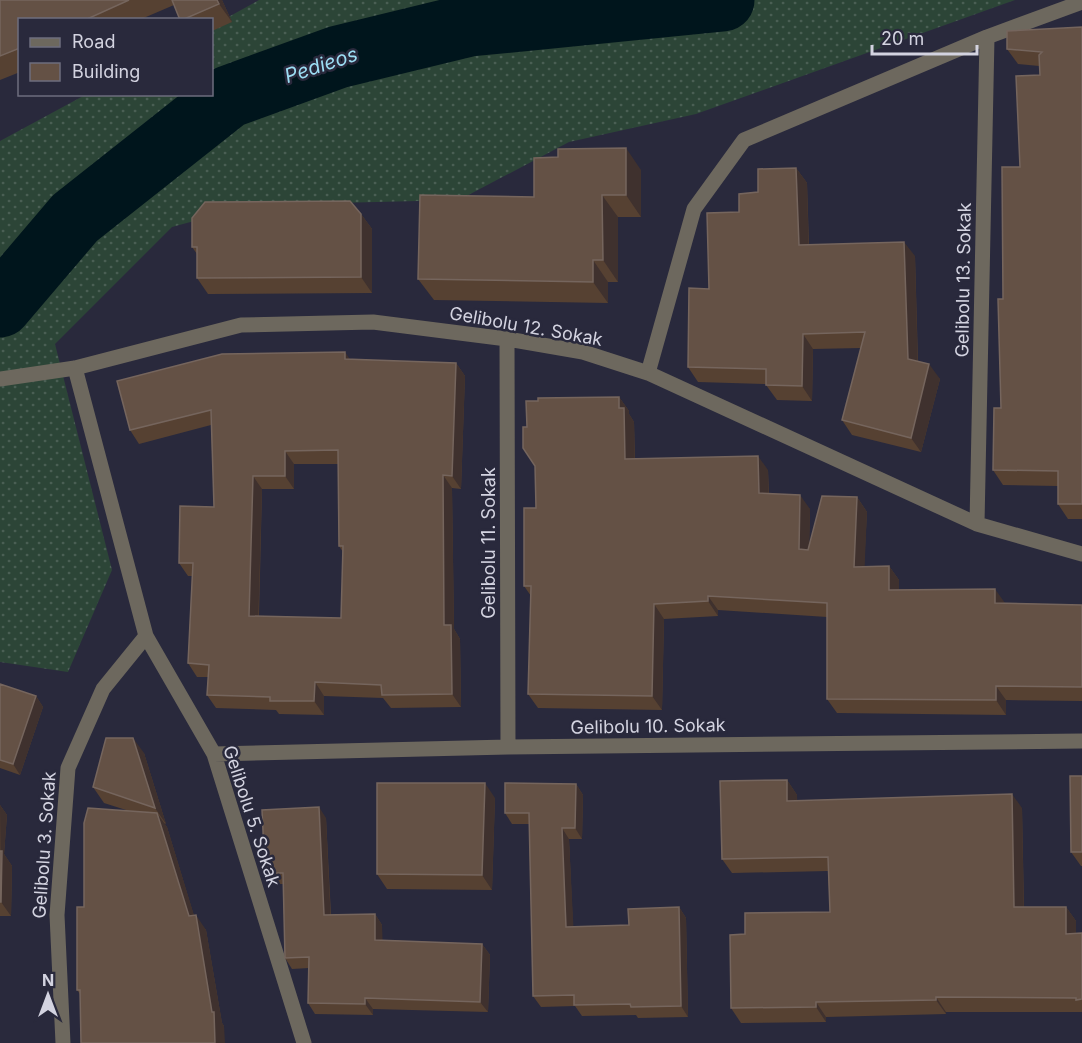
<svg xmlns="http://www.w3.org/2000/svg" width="1082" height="1043" font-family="Inter,sans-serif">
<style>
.grass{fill:url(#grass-dots)}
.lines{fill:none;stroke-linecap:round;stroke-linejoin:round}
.river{stroke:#00151c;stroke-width:63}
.minor{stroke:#6d685e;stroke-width:15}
.wall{fill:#564132;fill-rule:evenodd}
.shaded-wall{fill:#3f312e}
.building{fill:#645145;stroke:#75655d;stroke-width:1.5;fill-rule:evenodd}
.labels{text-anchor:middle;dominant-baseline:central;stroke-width:5;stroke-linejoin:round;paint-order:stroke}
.street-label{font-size:18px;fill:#d3d3e0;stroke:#29293c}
.water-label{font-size:20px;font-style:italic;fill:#9cddf3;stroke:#29293c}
</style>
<defs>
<pattern id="grass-dots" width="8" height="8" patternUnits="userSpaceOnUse" patternTransform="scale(1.5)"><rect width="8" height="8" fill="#2c4537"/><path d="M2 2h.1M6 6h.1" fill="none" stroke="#4a5f54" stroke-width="1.8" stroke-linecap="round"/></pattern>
</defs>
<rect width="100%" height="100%" fill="#29293c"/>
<path class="grass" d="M259,0H1015L696,114L569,142L459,200L253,205L172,227L55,344L112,570L68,672L0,662V141L85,95L212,94V26Z"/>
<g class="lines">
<path class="river" d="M0,306L75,218L228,97L338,57L470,25L723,0"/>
<path class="minor" d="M507,339L508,747
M75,368L146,636L214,754L304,1043
M648,373L694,209L744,140L987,37L1082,2
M0,379L75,368L241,325L373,322L507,339L583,352L648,373L977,524L1082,554
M977,524L987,37
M214,754L508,747L1082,741
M63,1043L57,915L68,768L103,689L146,636"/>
</g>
<path class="wall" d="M0,0H222L232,22L212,31V20H180L174,5L139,20H20V72L0,80Z
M1082,27V519H1068L1058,504V486L1003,485L993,470L1001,408L1003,299L1020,167L1040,75L1039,66L1018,64L1007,49Z
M796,168L807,183L809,244L915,256L918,361L940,379L921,452L852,435L842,420L861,348L813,349L812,401L777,400L766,385V384L698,382L688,367L739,212L758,192Z
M641,170V217H618V282H608V303L434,300L418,279L534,197Z
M361,214L372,229V293L208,294L197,278V254L192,247Z
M350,360L456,363L465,376L461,489L452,488L454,629L460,639L461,707L391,708L383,698L324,696V715L279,714L276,710L216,708L207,695L208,677H197L188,663L192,576H188L179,563L214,507L211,425L139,444L130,430ZM294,464H338L339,546L343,552L341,618L259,616L262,489H294Z
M619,397L629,411V414L634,422L635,459L768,470L769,493L810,509L809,544L857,497L867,512L864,566H889L899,580V590L1005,603L1082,605V701L1006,700V715L837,713L827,699V617L718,610V616L664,619L662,710L538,708L528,694L531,596L524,586L536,508L535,466L527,427L538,401Z
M0,684L36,696L43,707L20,775L0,768Z
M144,753L166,824L164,823L167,827L194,916L206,930L222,1023L224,1026L80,994L77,990L84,907L126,810L104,803L93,787Z
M1082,776V866H1081L1071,852Z
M787,780L797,795V801L1022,808L1024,907H1066L1076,921V933H1082V1012H946V1014L826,1017V1022L741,1023L731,1008L745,934L830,912L828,871L732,873L722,859Z
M576,784L583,795L582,839H569L573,927L629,925L679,907L686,918L688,1017L638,1018L636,1015L582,1016L575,1006L541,1007L533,996L529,824H512L505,813Z
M495,798L492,890L387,889L377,874Z
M0,805L7,815L4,854L12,866L11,916H0Z
M326,818L331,915L375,914L382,925V940L482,944L490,955L488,1012L373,1009V1015L315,1014L308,1003L309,968L292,969L285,958L283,884H272L265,873Z"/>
<path class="shaded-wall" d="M217,0H222L232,22L219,4Z
M626,148L641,170V217L626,195Z
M796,168L807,183L809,259L799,245Z
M602,195L618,217V282L603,260Z
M361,214L372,229V293L361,277Z
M904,242L915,256L918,374L908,359Z
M593,260L608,282V303L593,282Z
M803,334L813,349L812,401L802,386Z
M345,352L354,365L345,359Z
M456,363L465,376L461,489L452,476Z
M929,364L940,379L921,452L911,438Z
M619,397L629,411V414L634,422L635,473L625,459L619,408Z
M285,451L294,464V489L285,476Z
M758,456L768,470L769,507L759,493Z
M443,475L452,488L454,629L460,639L461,707L452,694L444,625Z
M253,476L262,489L258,629L249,616Z
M800,495L810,509L809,563L799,549Z
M857,497L867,512L864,581L854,567Z
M889,566L899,580V604L889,590Z
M995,589L1005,603H995Z
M708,596L718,610V616L708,601Z
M654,604L664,619L662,710L652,696Z
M315,682L324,696V715L314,701Z
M996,686L1006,700V715L996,700Z
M36,696L43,707L20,775L13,764Z
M133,738L144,753L166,824L155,808Z
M787,780L797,795L798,816L787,801Z
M485,783L495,798L492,890L482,875Z
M576,784L583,795L582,839L575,828Z
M1012,794L1022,808L1024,921L1014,907Z
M0,805L7,815L4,854L12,866L11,916L1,902Z
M319,807L326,818L331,926L324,915Z
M157,813L167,827L197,925L196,915L206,930L222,1023L224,1026L225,1043H215L189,916Z
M562,828L569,839L574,938L566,927Z
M679,907L686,918L688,1017L681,1006Z
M1066,907L1076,921V948L1066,934Z
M375,914L382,925L383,951L375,940Z
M482,944L490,955L488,1012L480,1002Z
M936,997L946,1012V1014L936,1000Z
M365,998L373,1009V1015L365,1004Z
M816,1002L826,1017V1022L816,1007Z"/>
<path class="building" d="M0,0H129L85,20H20V48L0,56Z
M172,0H217L219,4L182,20H180Z
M1082,27V504H1058V471L993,470L994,408H1001L998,299H1003L1002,167H1020L1016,76L1040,75L1039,55L1042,52L1007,49V31Z
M626,148V195H602L603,260H593V282L418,279L420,195L534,197V158L558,157V149Z
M796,168L799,245L904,242L908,359L929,364L911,438L842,420L865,332L803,334L802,386L766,385V369L688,367L689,288L709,289L707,213L739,212V194L758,192V169Z
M350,201L361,214V277L197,278V247H192V218L205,202Z
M345,352V359L456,363L452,476L443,475L444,625H451L452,694L382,695L381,685L315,682L314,701H270V697L207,695L209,665L188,663L193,563H179L180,506L214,507L211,410L130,430L117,381L222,354ZM338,450L339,546H343L341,618L249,616L253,476H285V451Z
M619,397V408H624L625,459L758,456L759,493L800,495L799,549L808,550L822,496L857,497L854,567L889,566V590L995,589V603L1082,605V687L996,686V700L827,699V603L708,596V601L654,604L652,696L528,694L531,586H524V508H536L535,466L523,448V427H527L526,401H538V398Z
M0,684L36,696L13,764L0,760Z
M106,738H133L155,808L93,787Z
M1070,776H1082V852H1071Z
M787,780V801L1012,794L1014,907H1066V934L1082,933V999L1076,1000V998L936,997V1000L816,1002V1007L731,1008L730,935L745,934V913L830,912L828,857L722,859L720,781Z
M377,783H485L482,875L377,874Z
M505,783L576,784L575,828H562L566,927L629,925L628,909L679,907L681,1006L631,1007L630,1004L574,1005V995L533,996L529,813H505Z
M319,807L324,915L375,914V940L482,944L480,1002L365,998V1004L308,1003L309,957L285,958L283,873H265L262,810Z
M88,808L157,813L189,916L196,915L212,1012H214L215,1043H81L80,990H77V907H84V823Z
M0,851H2L1,902H0Z"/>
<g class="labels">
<g class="street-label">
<text transform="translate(963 280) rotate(-89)">Gelibolu 13. Sokak</text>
<text transform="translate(526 326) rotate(10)">Gelibolu 12. Sokak</text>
<text transform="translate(488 543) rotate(-90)">Gelibolu 11. Sokak</text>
<text transform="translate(648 726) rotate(-1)">Gelibolu 10. Sokak</text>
<text transform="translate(252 816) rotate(72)">Gelibolu 5. Sokak</text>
<text transform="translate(44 845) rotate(-86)">Gelibolu 3. Sokak</text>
</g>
<g class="water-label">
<text transform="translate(321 65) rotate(-18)">Pedieos</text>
</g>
</g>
<rect x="18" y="18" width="195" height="78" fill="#29293c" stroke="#6d6d7e" stroke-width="1.5"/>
<rect x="30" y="38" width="30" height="9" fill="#6d685e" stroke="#6d6d7e" stroke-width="1.5"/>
<text x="72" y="48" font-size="18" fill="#d3d3e0">Road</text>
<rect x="30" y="63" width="30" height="18" fill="#645145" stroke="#6d6d7e" stroke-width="1.5"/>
<text x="72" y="78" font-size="18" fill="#d3d3e0">Building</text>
<g transform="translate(48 995)" stroke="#29293c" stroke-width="4.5" paint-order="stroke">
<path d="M0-4.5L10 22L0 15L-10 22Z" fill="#d3d3e0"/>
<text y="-9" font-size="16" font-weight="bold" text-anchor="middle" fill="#d3d3e0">N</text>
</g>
<path d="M872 45v9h105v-9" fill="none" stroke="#d3d3e0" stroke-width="3"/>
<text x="881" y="45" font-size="18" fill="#d3d3e0" stroke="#29293c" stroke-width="4.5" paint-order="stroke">20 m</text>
</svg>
